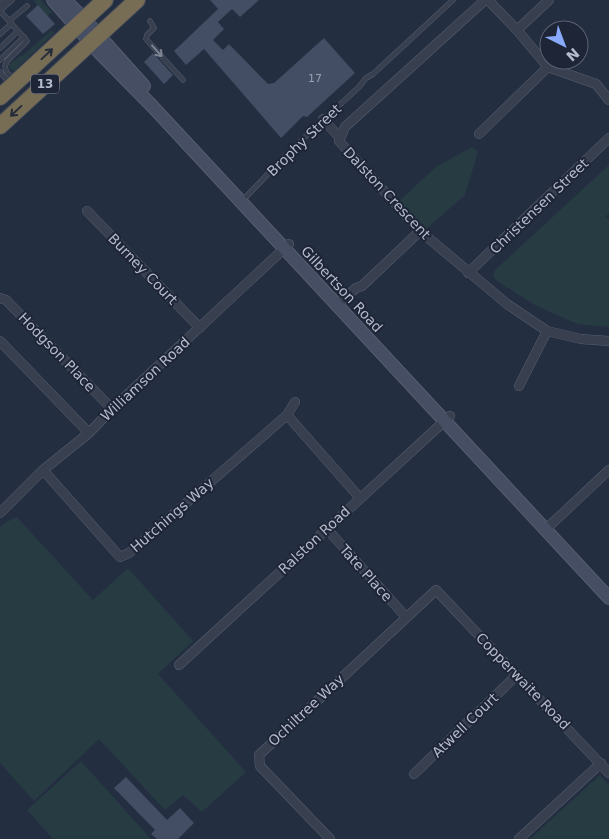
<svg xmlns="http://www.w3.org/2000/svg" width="609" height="839" font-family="'DejaVu Sans',sans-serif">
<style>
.green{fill:#263c42}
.building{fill:#434d63}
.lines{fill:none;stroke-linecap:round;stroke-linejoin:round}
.lane-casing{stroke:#565e6e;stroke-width:5.5}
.street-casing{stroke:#565e6e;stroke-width:10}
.secondary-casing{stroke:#565e6e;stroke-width:14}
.highway-casing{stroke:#434b5b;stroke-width:18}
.lane{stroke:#384050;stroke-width:4.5}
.street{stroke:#384050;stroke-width:9}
.secondary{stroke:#464e64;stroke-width:12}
.highway{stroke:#776d55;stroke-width:16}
.oneway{stroke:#7d8494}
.oneway2{stroke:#262c39}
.labels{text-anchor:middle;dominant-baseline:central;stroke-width:4;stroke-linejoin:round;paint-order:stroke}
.number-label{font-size:11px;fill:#98a0b1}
.shield{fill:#1d2536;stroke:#878e9e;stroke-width:1}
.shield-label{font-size:12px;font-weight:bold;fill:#b5bbcb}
.street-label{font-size:14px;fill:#b5bbcb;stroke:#1d2536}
</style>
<rect width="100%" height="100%" fill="#242e41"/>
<path class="green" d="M33,0H41L52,12L47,16Z
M52,30L54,33L14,71L9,68V64L20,56H22Z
M472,147L478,152L465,195L425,230L398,202L437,166Z
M609,165V213L605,217L609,219V327L577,324L535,305L497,281L493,276L495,270Z
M17,517L93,600L128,568L193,641L158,674L246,772L202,812L183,795L165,810L99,739L34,801L0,763V527L6,522Z
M81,761L151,839H53L27,810Z
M600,775L609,785V839H530Z"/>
<path class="building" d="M210,0H259L240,17L232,9L218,22L224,29L213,40L223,50L229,44L268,84L274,83L324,38L355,73L307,117L303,116L281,138L204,49L186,65L174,51L218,9Z
M38,5L55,24L43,34L26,16Z
M153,53L173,75L164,84L144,62Z
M126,777L167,820L180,808L194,823L178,839H157L151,834L155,830L114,788Z"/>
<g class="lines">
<defs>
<path id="lane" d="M12,0L1,10V12L27,41L7,61L5,66C5,71 9,77 15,78
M0,5L6,0
M9,21L27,6
M150,21L154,28L147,35L146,39L183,80
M0,34L11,24
M0,48L18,31
M0,60L24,37
M0,72L7,80L8,86
M242,201L290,151L359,87L366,78L373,74L453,0"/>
<path id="street" d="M485,0L345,127L339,141L420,231L507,304L547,331L581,339L609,341
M488,0L517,30L548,67L596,84L609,100
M517,30L549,0
M323,119L340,138
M479,134L548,67
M87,211L200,328
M468,273L609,138
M0,298L6,300L112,409
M337,305L356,288L362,286L420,231
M0,341L89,433
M519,386L547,331
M287,415L360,498
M43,470L120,557L129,553L287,415L295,402
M0,513L43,470L89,433L112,409L289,244
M327,529L406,617
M545,530L609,470
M179,665L450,416
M414,774L517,675
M330,839L260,766L259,755L436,590L609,773
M519,839L601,763"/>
<path id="secondary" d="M53,0L98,51L153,107L609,598
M65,0L84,19L144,86"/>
<path id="highway" d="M0,97L105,0
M0,126L137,0"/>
</defs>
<use href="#lane" class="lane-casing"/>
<use href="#street" class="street-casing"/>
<use href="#secondary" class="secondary-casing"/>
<use href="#highway" class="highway-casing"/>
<use href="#lane" class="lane"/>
<use href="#street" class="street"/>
<use href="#secondary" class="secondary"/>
<use href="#highway" class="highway"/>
</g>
<defs><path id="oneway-shaft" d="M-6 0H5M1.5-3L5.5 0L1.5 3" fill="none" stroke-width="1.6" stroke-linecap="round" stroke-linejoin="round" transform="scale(1.25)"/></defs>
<use class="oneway" href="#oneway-shaft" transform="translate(157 51) rotate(48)"/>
<g class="oneway2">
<use href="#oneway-shaft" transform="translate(47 54) rotate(-43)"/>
<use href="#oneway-shaft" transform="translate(16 111) rotate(137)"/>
</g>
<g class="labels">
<g class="number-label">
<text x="315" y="78">17</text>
</g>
<rect class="shield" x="31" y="74.5" width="28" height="19" rx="4"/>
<g class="shield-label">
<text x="45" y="84">13</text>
</g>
<g class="street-label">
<text transform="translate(304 140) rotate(-44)">Brophy Street</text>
<text transform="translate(387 193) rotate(47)">Dalston Crescent</text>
<text transform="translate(539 206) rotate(-44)">Christensen Street</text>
<text transform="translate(143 269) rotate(46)">Burney Court</text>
<text transform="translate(342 289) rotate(47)">Gilbertson Road</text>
<text transform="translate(57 352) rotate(46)">Hodgson Place</text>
<text transform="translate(145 379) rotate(-43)">Williamson Road</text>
<text transform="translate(172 515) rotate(-41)">Hutchings Way</text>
<text transform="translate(314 540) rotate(-43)">Ralston Road</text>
<text transform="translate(366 573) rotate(48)">Tate Place</text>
<text transform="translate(523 681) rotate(46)">Copperwaite Road</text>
<text transform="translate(306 710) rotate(-43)">Ochiltree Way</text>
<text transform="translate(465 725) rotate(-44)">Atwell Court</text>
</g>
</g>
<g transform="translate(564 45) rotate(138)"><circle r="24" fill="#1d2536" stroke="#5a6172"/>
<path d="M0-4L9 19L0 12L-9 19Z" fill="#89aafc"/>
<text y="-8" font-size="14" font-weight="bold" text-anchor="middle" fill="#b5bbcb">N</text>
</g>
</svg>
